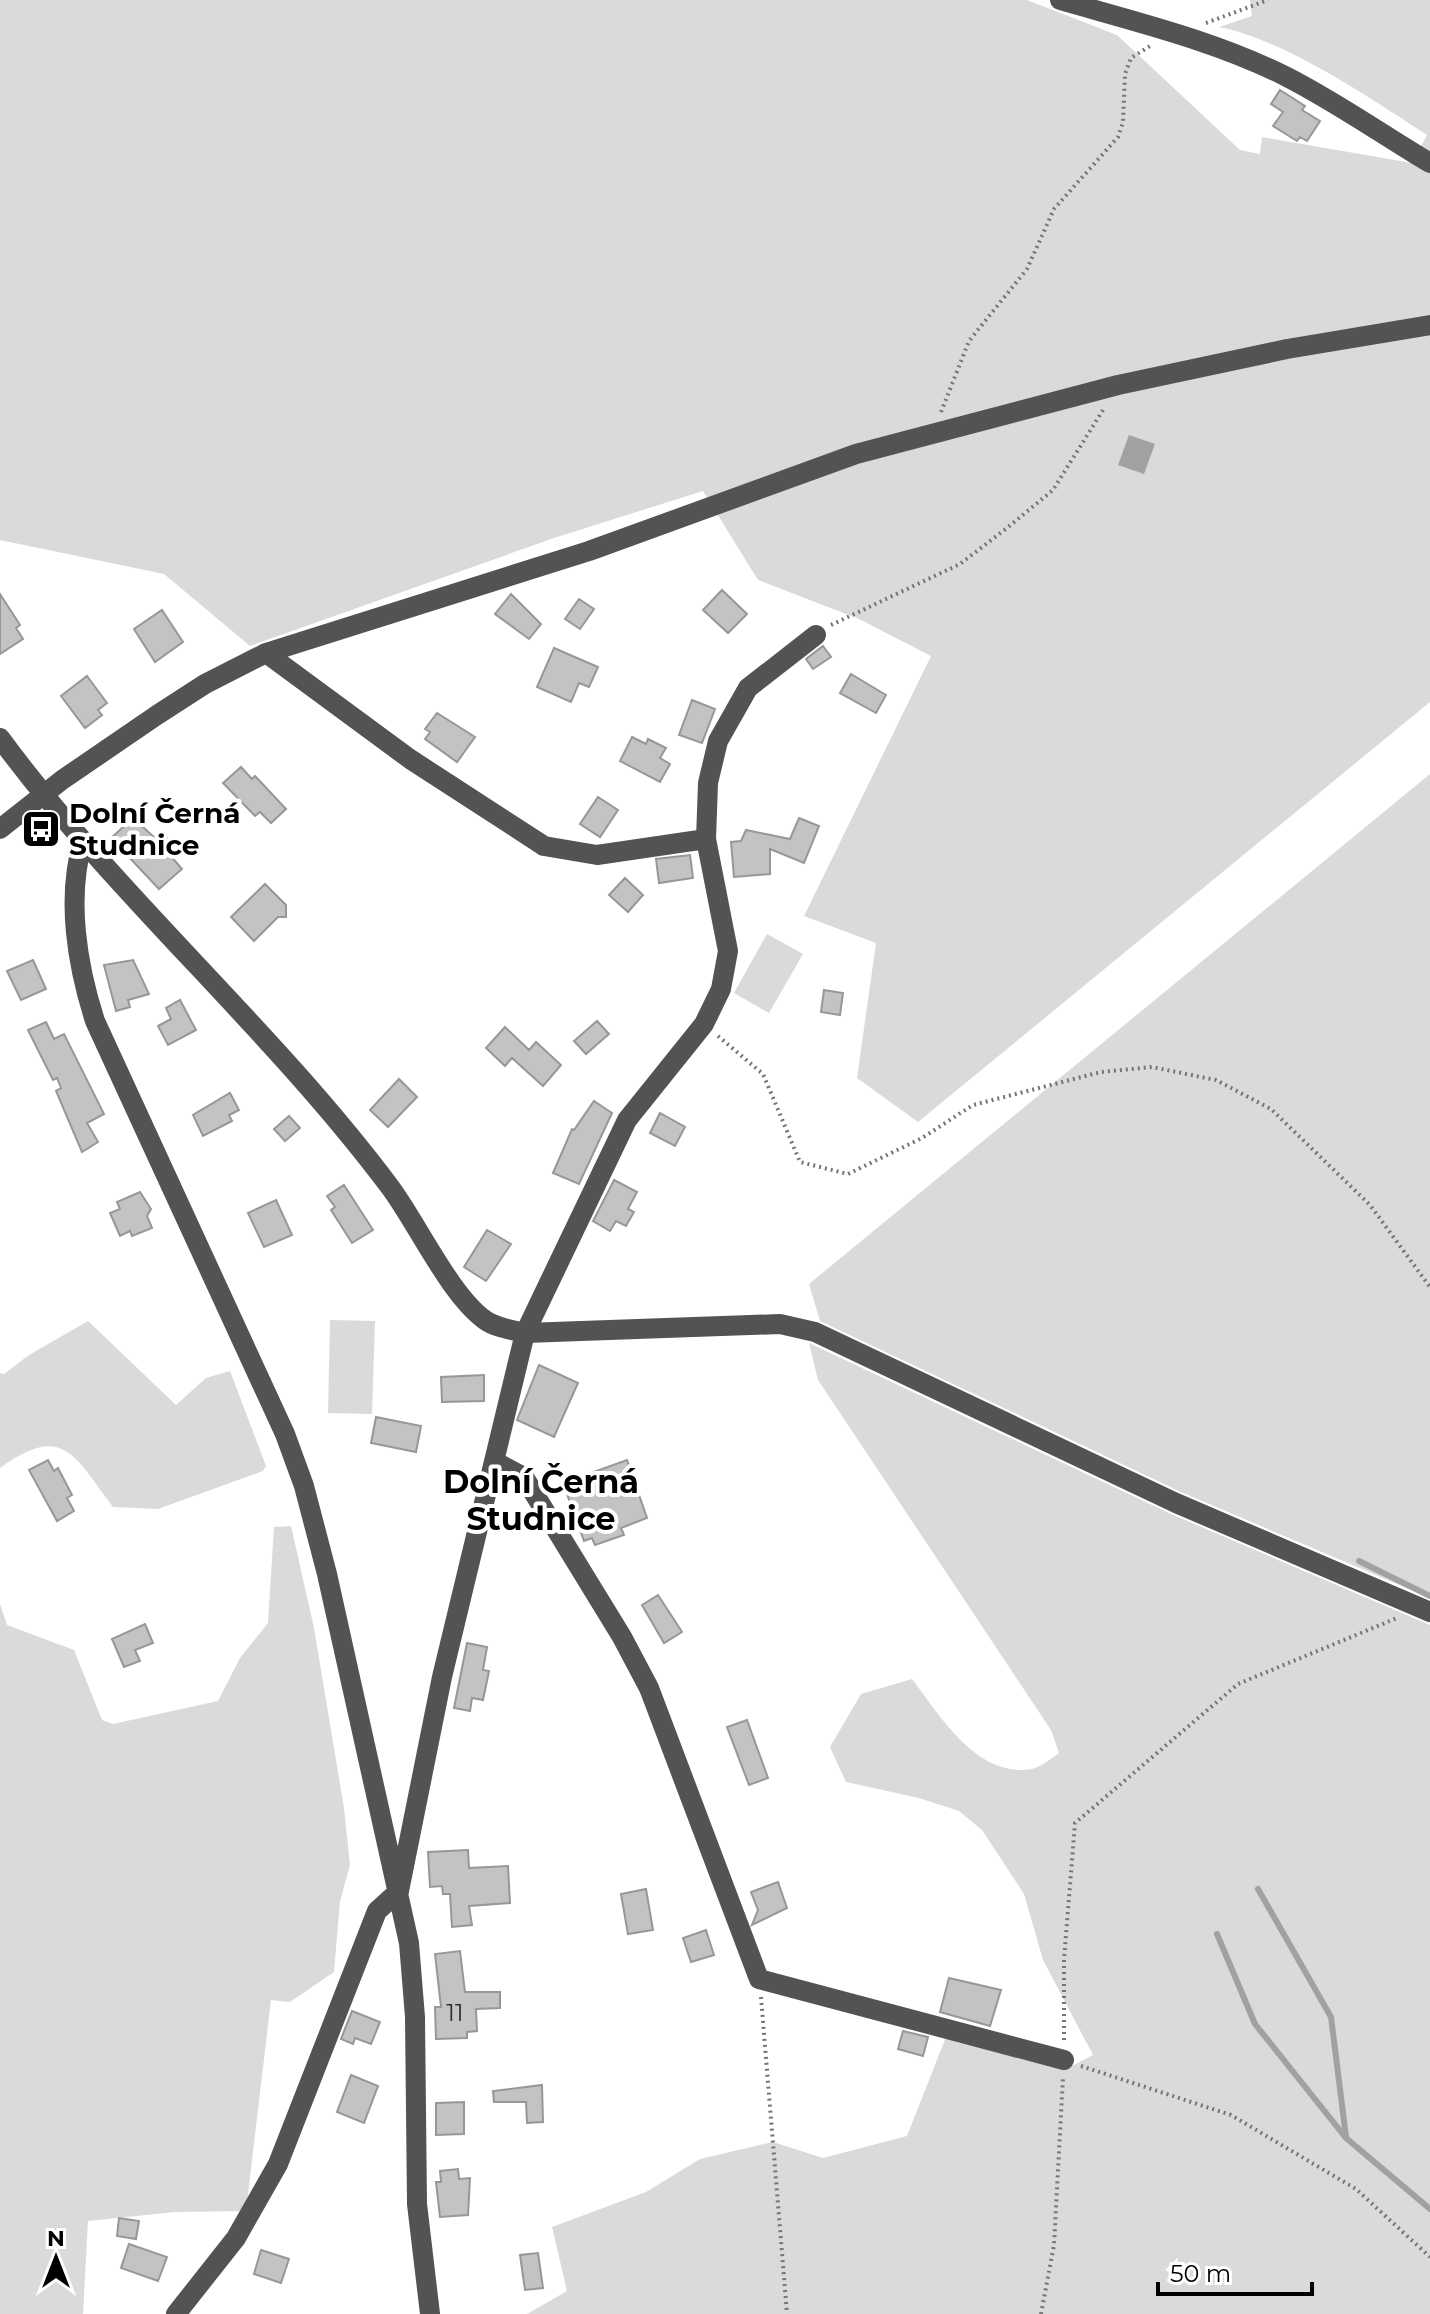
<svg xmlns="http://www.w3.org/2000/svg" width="1430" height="2314" font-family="Montserrat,sans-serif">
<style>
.green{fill:#dadada}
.water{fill:#a1a1a1}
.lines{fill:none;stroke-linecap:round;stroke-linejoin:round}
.stream{stroke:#a1a1a1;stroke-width:6}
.building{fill:#c3c3c3;stroke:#979797;stroke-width:2}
.path{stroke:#757575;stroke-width:4;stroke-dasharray:2 4;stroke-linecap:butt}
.minor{stroke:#535353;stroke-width:20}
.labels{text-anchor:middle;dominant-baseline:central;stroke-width:8;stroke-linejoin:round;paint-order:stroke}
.number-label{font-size:24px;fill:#313131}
.poi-label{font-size:28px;font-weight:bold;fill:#000;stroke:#fff;text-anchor:start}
.quarter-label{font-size:32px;font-weight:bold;fill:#000;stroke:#fff}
</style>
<rect width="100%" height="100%" fill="#fff"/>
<path class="green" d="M0,0H1027L1117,35L1240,150L1260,154L1262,137L1412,163L1427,135C1370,98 1285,40 1219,27L1252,16L1250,0H1430V702L918,1122L857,1078L876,943L804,916L931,656L859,619L758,580L703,491L554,538L250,646L164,574L0,540Z
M1430,774V1598L1181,1492L820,1321L809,1284Z
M767,934L803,954L769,1013L734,993Z
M330,1320L375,1321L372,1414L328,1413Z
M88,1321L176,1405L206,1378L230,1371L266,1466L263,1471L158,1509L113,1507C74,1456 64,1422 0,1468V1373L4,1374L29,1355Z
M809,1343L1171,1514L1430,1625V2314H527L567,2291L552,2227L646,2192L700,2159L773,2142L823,2158L907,2136L948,2032L1068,2068L1093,2055L1043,1960L1024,1894L982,1830L959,1811L919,1798L846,1782L830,1747L861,1694L912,1679C941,1717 977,1778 1032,1769C1041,1767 1052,1758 1059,1753L1051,1730L818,1380Z
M291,1526L314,1628L344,1808L350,1865L340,1901L334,1972L290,2002L271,2000L246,2211L175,2212L88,2221L83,2314H0V1604L7,1625L74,1650L102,1720L113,1724L218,1701L240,1658L268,1623L274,1527Z"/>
<path class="water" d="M1129,435L1155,444L1144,474L1118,465Z"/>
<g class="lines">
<path class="stream" d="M1359,1561L1430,1596
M1258,1889L1331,2017L1346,2137
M1217,1934L1255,2024L1346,2138L1430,2209"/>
</g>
<path class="building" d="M1280,90L1305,106L1302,110L1320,121L1307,141L1300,137L1297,141L1273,126L1283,112L1271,104Z
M722,590L747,614L728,633L703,610Z
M0,594L20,625L16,628L23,639L0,654Z
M511,594L541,624L529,639L495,614Z
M579,599L594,609L580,629L565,619Z
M162,610L183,642L155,662L134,629Z
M823,646L831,657L813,669L806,659Z
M554,648L598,667L589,687L579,683L571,702L537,687Z
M851,674L886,695L876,713L840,693Z
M87,676L107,703L98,710L102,715L85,728L61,696Z
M692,700L715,709L702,743L679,735Z
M437,713L475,737L457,762L425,739L430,732L425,729Z
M632,737L646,744L648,739L666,748L660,758L670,764L660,782L620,761Z
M241,767L252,779L255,776L286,809L271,823L260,812L255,816L223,783Z
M598,797L618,810L600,837L580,824Z
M133,818L155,838L162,832L176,848L169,854L182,869L159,889L111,838Z
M799,818L819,826L804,863L770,849V874L734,877L731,842L741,841L746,830L790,839Z
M690,855L693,878L659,883L656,859Z
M625,878L643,895L628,912L609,895Z
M265,884L286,905V917H278L254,941L231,917Z
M33,960L46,989L21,1000L7,971Z
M133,960L149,994L128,1000L130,1007L116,1011L104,965Z
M824,990L843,993L840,1015L821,1012Z
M180,1000L196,1030L168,1045L158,1026L171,1019L166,1008Z
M597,1021L609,1034L586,1054L574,1041Z
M46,1022L54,1039L64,1034L104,1114L87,1123L98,1142L82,1152L56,1091L61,1088L57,1078L53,1080L28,1030Z
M505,1027L529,1050L536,1042L561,1065L543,1086L512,1058L505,1066L486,1048Z
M399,1079L417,1097L388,1127L370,1110Z
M230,1093L239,1110L229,1115L232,1121L203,1136L193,1115Z
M594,1101L612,1113L579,1184L553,1173L572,1129L574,1130Z
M660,1113L685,1127L675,1146L650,1133Z
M289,1116L300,1128L285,1141L274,1129Z
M614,1180L637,1192L628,1209L634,1212L626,1226L616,1221L610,1231L593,1221Z
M344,1185L373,1230L352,1243L331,1210L335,1207L327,1196Z
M140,1192L151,1209L147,1216L152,1228L132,1236L130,1231L120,1236L110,1213L120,1209L117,1202Z
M276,1200L292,1235L264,1247L248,1213Z
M487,1230L511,1244L486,1281L464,1267Z
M539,1365L578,1383L554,1437L517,1420Z
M484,1375V1401L442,1402L441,1377Z
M376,1417L421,1426L416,1452L371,1443Z
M48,1460L54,1471L58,1468L72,1495L67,1498L74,1511L57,1521L29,1470Z
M627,1460L647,1518L621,1528L624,1535L595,1545L592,1538L584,1541L563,1483Z
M658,1595L682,1632L664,1643L642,1605Z
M145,1624L153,1643L135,1650L140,1661L124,1667L112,1639Z
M467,1643L487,1647L483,1670L489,1671L483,1700L472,1698L470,1711L454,1708Z
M747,1720L768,1778L749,1785L727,1727Z
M468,1850L469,1868L508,1866L510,1903L469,1906L472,1925L452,1927L450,1894H443L442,1886L430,1887L428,1852Z
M778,1882L787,1908L752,1925L758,1910L751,1892Z
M646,1889L653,1930L628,1934L621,1894Z
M706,1930L714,1955L691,1962L683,1938Z
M460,1951L465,1992H500V2008L476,2009L477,2031L467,2032V2038L436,2039L435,2007H441L435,1954Z
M949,1978L1001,1990L990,2026L940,2012Z
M352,2011L380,2022L371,2044L355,2038L353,2044L341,2039Z
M903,2031L928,2037L923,2056L898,2049Z
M351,2075L378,2086L364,2123L337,2112Z
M542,2085L543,2122L527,2123L526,2102H494L493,2091Z
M464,2102V2134L436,2135V2103Z
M458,2169L459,2179L470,2178L468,2215L440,2217L436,2182H441L440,2171Z
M119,2218L139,2221L136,2239L117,2236Z
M129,2244L167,2257L158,2281L121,2268Z
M261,2250L289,2259L281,2283L254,2274Z
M538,2253L543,2288L525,2290L520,2255Z"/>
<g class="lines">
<path class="path" d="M1206,23L1268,0
M941,412L969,341L1027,269L1054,209L1118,137L1123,122L1125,74L1131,58L1150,46
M831,625L960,564L1007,528L1053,490L1103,410
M718,1036L763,1074L800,1162L848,1174L922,1138L973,1105L1101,1072L1152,1067L1216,1080L1271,1109L1370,1205L1430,1287
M761,1997L787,2314
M1064,2040V1960L1075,1823L1238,1684L1397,1618
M1081,2066L1231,2115L1356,2189L1430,2257
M1041,2314L1054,2245L1063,2077"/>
<path class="minor" d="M1060,0C1136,22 1216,41 1287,77C1336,102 1383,135 1430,163
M266,653L410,759L544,846L597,855L706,839
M0,738C118,898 271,1028 390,1187C417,1223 450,1295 485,1320C496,1328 513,1330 525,1333L780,1324L815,1332L1176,1503L1430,1612
M0,829L62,780L157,715L205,684L266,653L589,551L856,454L1118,385L1287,349L1430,325
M83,841C66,898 77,965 95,1021L285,1434L304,1486L327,1574L409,1943L415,2017L417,2204L430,2314
M494,1461L524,1477L622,1637L649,1688L759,1979L1064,2060
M176,2314L236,2238L278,2164L377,1911L399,1891L442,1677L525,1333L627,1120L704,1024L721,989L728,951L706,839L708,783L718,741L748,688L816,635"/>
</g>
<defs>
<symbol id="bus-square" viewBox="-11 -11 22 22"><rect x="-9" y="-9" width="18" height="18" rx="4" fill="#000" stroke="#fff"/><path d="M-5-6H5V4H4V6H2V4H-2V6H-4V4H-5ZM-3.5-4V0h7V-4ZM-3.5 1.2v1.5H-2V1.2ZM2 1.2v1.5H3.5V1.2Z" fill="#fff"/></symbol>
</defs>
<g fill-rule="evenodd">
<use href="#bus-square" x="19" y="807" width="44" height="44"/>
</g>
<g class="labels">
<g class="number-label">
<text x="455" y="2012">11</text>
</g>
<g class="poi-label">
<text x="69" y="813">Dolní Černá<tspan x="69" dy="32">Studnice</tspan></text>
</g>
<g class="quarter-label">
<text x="541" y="1481">Dolní Černá<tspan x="541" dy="37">Studnice</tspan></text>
</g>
</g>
<g transform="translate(56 2258)" stroke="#ffffff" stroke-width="6" paint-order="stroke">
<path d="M0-6L14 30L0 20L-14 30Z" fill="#000000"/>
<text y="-12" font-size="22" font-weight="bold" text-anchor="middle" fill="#000000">N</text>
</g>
<path d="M1158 2282v12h154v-12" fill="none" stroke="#000000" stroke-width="4"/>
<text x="1170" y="2282" font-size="24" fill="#000000" stroke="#ffffff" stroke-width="6" paint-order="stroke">50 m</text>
</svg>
